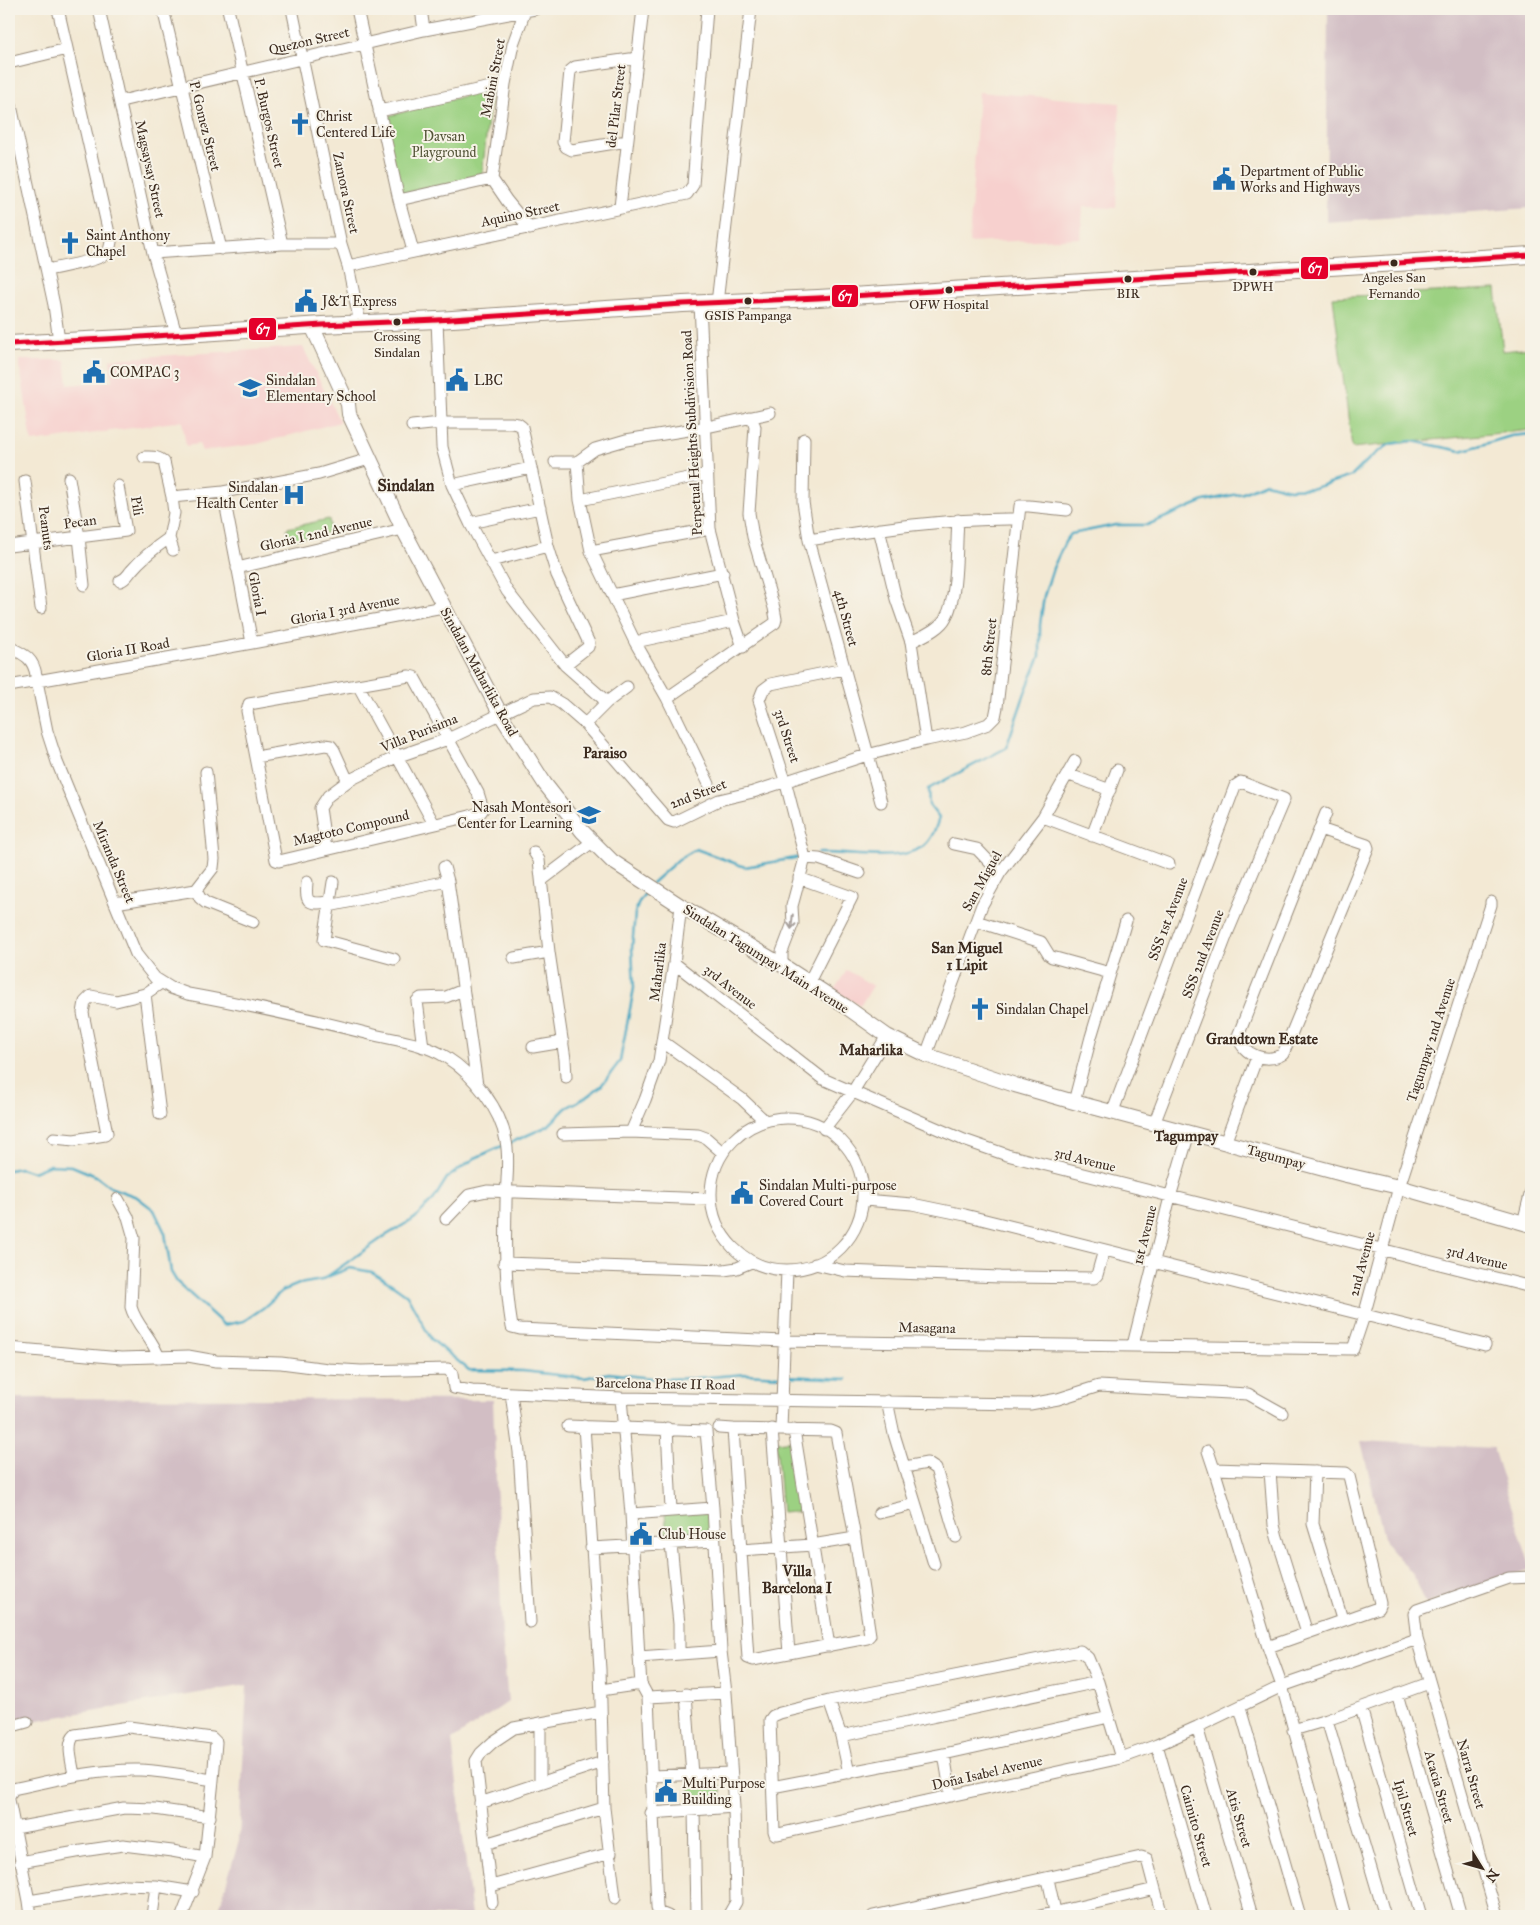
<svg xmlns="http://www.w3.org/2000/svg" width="1540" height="1925" font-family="'IM FELL Great Primer',serif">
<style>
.built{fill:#f7d0ce}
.industrial{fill:#d2bec4}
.green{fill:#9cd182;stroke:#6c7e50}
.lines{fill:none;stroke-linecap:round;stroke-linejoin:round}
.stream{stroke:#43a7c3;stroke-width:2.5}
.minor-casing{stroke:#978a79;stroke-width:13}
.major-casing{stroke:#978a79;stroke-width:16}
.highway-casing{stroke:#978a79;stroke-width:18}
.minor{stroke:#fff;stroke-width:11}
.major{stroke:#fff;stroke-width:14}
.highway{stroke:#fff;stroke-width:16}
.bus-1-casing{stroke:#f7f3e8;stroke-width:9}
.bus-1{stroke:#e4002b;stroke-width:5}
.oneway{stroke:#a79f9a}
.bus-dot{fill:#3b2a1e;stroke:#f7f3e8;stroke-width:2}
.labels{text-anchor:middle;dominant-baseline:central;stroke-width:4;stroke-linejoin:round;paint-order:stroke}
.bus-label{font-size:13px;fill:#3b2a1e;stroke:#f7f3e8}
.street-label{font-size:14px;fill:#3b2a1e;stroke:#f7f3e8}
.poi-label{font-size:14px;fill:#3b2a1e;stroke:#f7f3e8;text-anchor:start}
.park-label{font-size:14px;fill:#535437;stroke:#f7f3e8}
.neighbourhood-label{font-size:15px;font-weight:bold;fill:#3b2a1e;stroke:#f7f3e8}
.quarter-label{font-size:16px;font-weight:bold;fill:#3b2a1e;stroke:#f7f3e8}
.line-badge{stroke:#f7f3e8;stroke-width:2}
.badge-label{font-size:14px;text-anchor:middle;font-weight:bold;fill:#fff}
</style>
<rect width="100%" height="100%" fill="#f7f3e8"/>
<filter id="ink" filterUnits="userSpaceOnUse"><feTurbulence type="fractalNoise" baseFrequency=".02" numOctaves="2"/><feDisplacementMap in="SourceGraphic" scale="10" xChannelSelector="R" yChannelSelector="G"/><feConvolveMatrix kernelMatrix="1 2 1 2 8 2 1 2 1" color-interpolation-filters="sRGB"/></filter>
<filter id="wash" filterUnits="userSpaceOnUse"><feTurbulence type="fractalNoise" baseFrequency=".0096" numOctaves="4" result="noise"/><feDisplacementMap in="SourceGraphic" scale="20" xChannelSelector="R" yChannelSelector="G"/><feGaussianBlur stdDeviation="1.12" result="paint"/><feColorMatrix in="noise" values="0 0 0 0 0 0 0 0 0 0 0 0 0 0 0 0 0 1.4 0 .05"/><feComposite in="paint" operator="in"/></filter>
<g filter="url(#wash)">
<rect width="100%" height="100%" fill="#f3e9d4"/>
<path class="built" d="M979,92L1120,103L1116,208L1083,207L1081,238L969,243Z
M303,347L340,422L257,444L202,451L199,444L186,446L182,421L32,442L19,360H65L68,385L112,381L110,359Z
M847,970L873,986L860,1006L834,990Z"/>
<path class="industrial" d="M1328,9H1531V208L1326,222Z
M9,1398L493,1400L502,1635L508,1702L452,1740L472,1916H217L239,1840L247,1685L9,1725Z
M1361,1441L1493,1448L1531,1569L1426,1604L1414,1576L1385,1542Z"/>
<path class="green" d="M491,89L482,177L399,198L381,118Z
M1496,289L1503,351L1531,348V430L1352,448L1333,297Z
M329,519L331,532L289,541L287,528Z
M795,1440L803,1511L782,1513L776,1442Z
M712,1509L713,1541L667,1543L665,1512Z
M721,1786L722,1806L691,1807L690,1787Z"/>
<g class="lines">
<path class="stream" d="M818,853C848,852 898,863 922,847C931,841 936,828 939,818L929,805L928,789L1006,748L1026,690L1040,656V625L1044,596L1053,568L1065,542L1071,534L1116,525H1147L1204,501L1243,493L1266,483L1289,489L1314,488L1352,476L1371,457L1390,444L1412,441L1461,451L1511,436L1531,434
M652,883L679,859L696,849L745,867L801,857
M510,1143L548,1126L566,1108L586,1097L601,1086L620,1061L634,988L632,948L635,913L639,902L648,889
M9,1170L20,1168L33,1172L50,1165L72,1166L96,1176L112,1188L137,1197L154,1210L165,1233L171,1272L177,1282L224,1325L244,1321L263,1308L282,1291L299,1284L322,1280
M327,1277L350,1268L372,1272L393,1285L407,1295L431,1339L469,1370L523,1371L584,1378L609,1373L659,1379L695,1378L747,1374L779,1376
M322,1280L385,1236L415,1218L434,1199L447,1178L475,1158L502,1146
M787,1376L847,1379"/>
</g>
</g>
<g filter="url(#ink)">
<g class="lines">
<defs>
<path id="minor" d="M99,9L153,253L176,334
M163,9L221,249
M228,9L282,244
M292,9L341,244L348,266L360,323
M357,9L399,200L413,251
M421,9L424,30
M525,11L513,44L505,84L492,179L507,201L530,229
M9,63L67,49
M9,96L54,305L59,341
M121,101L424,30L535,9
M379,111L505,84
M627,141L572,150L566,147L563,142L570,71L575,67L637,58
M399,200L492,179
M620,207L643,9
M153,253L282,244H341
M348,266L687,194L693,185L707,9
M47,270C60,267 99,261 107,253C110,250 110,246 111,242L58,9
M700,303L710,529L734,621L743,647
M717,303L751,9
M437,320L442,447L452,485L470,523L507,591L565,665L607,702
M412,426L441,423H511L518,424L522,427L548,546L557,575L589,643L588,647L565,665
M804,439L803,502L809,540L881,802
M144,457C152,457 158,456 164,462L172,497L223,492L319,474L369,459
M555,462H577L595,449L626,440L707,427L770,413
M577,462L580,500L591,551L635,642L667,698L709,784
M69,478L79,537L84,585
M25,481L41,608
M452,485L531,468
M223,492L252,643
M172,497L174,513L169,538L173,550
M580,500L708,474
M470,523L540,508
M879,529L896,599L911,642
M809,540C878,529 947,518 1018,519
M9,546L126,531L118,486
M591,551L710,529
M491,561L548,546
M237,568L403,529
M120,581C126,579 127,576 131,571C142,558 156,547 169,538
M612,595L723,573
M635,642L734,621
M9,647C23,654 33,657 36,675
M844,669L771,684L763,690L759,700L785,780L805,858L819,859L860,873
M409,676L414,677L478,793L483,809L481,812L470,816L279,861L276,860L247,711L249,704Z
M37,681L47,731L57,762L136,954L155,978L171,988L188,994C249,1005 310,1019 370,1034C395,1040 424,1043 446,1057C473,1074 501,1109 506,1141C510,1161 506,1182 506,1202C505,1244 505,1285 512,1327L520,1329L783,1341L1353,1349L1364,1316L1399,1187L1491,905V902
M358,685L434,824
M9,686L252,643L443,607
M667,698L775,623L776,619L774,608L753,537L749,513L755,427L753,421L749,417
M585,724L607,702L627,687
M926,740L911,642C923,636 940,629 946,617C958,597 956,544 958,520
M256,757L325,745L331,746L334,750L348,781
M206,772L214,859L213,868L196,890L200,898L206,903L253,922
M1067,774L1110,790
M1043,817L1169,864
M1320,829L1367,845L1368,848L1283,1054C1267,1064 1242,1055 1238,1036L1326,813
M1092,836L1117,770
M954,844L977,849L1000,873
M326,849L320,808L328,796L348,781L396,757L448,739L534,698L550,697L562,704L585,724L668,820L674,822L719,800L753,792L867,755L926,740L966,732L988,724L995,717L997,707L1020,506H1029L1067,510
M534,852L539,860L549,952L565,1059L566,1077
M444,867L448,881L477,1085
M799,878L852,897L809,982
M542,880L592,842
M307,882C305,905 309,904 330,902
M333,882L324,940L394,959
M115,903L196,890
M329,906L448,881
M976,921L1041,942L1049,955L1052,957L1110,973
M514,958L549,952
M674,963L823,1079L964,1140L1007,1155L1531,1287
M782,965V952L793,923L792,906L805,858
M663,1042L742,1099L764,1120
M423,1047L417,1001L421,998L446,997L463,990
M533,1047L563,1042
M926,1055L982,905L1000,873L1043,817L1075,761
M1074,1102L1091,1037L1126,921
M1113,1111L1235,786L1241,782L1284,799L1229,929L1154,1124
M160,1114L145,994L161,983
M711 1194a76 76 0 1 1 152 0a76 76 0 1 1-152 0Z
M824,1129L852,1093L887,1036
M631,1132L645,1100L659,1061L674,963L681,906
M563,1134L631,1132L698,1135L706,1138L722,1152
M54,1138L74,1140L105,1135L107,1133L83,1013L85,1002L91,996L116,1001L145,994
M1225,1143L1257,1057
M118,1199L128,1217L134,1238L131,1307C136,1326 153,1338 159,1358
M865,1200L912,1204L965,1215L1485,1345
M446,1219L469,1195L487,1191L710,1199
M1523,1223L1531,1191
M504,1263L724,1270L737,1268L749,1263
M815,1264L845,1271L1000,1277L1094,1278L1097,1275L1104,1250
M1133,1345L1170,1197L1189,1133
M9,1348L121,1358L188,1356L216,1361L281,1363L328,1369L361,1371L448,1369L452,1374L454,1388L472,1391L621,1398L1030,1404L1058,1399L1099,1386L1248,1394L1282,1413
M511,1393L519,1452L530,1622
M621,1398L631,1514L639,1657L641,1684L648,1697L657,1907L658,1912L668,1916
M887,1401L894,1434L934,1564
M568,1426L706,1431L713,1508L721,1651L726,1693L734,1807L736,1902L728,1916
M584,1426L600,1669L604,1808L615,1898
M667,1428L671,1510
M719,1428L733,1429
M733,1429L831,1431L836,1433L855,1538L870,1635L867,1638L753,1660L748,1658Z
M772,1429L789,1653
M781,1429L787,1270
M794,1430L829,1646
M1208,1451L1214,1469
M905,1467L927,1463L936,1469L956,1537
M1270,1471L1274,1525L1277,1537L1307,1633
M1315,1472L1313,1524L1342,1619
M879,1513L915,1504
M631,1514L713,1508
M671,1544L679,1624V1654
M591,1548L714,1541
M740,1550L812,1545L855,1538
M1417,1639L1497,1916
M1268,1647L1378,1608L1380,1603L1349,1476L1346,1473L1214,1469L1268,1647L1282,1686L1345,1916
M639,1657L721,1651
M601,1690L641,1684
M686,1694L692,1775
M1397,1694L1461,1916
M648,1697L726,1693
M829,1701L841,1736L849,1773
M1240,1708L1300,1916
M1361,1708L1421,1916
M1327,1720L1385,1916
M540,1723V1782
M9,1727L27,1722
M1197,1727L1252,1916
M1293,1730L1327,1720L1429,1683
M841,1736L1098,1682
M1157,1745L1206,1916
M944,1754L951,1796
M1121,1758L1098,1682L1088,1658L1080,1651L829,1701L780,1713L773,1716L770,1720L774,1831L775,1834H778L1121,1758L1157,1745L1197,1727L1282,1686L1417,1639L1414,1614L1417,1610L1509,1578L1531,1577
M74,1776C73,1764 65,1744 75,1735L129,1727L212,1738L216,1742L213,1780
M651,1776L731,1773
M772,1787L944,1754L1109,1717
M9,1796L13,1789C54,1780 97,1769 140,1770C164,1771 189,1776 213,1780L205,1857L182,1916
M9,1800L29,1901L31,1916
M480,1803L603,1762
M694,1810L696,1916
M651,1813L734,1807
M15,1828L124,1808L155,1809L210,1817
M485,1844L604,1808
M20,1862L82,1851L123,1845L172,1851L205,1857
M1048,1879L1056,1916
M491,1886L611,1853
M29,1901L125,1885L156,1886L193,1892
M492,1903L476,1761L481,1753L493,1742L514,1728L601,1712
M152,1916L156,1886
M873,1916L1141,1857L1147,1859L1162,1916
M1040,1916L1155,1889"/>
<path id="major" d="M312,326L348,404L349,414L403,529L501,715L545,784L582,831L612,861L681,906L782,965L845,1006L887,1036L926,1055L1015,1085L1074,1102L1346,1175L1399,1187L1531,1225"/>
<path id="highway" d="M9,344L124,338L322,325L437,320L683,304L818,298L1531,255"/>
</defs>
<use href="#minor" class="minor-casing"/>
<use href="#major" class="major-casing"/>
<use href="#highway" class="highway-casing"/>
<use href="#minor" class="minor"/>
<use href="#major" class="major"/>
<use href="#highway" class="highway"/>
<defs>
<path id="bus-1" d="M9,344L124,338L322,325L437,320L683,304L818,298L1531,255"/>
</defs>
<use href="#bus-1" class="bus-1-casing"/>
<use href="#bus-1" class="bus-1"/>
</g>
<defs><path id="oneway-shaft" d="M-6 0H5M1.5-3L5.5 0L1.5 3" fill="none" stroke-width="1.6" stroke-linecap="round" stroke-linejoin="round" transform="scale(1.25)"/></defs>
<use class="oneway" href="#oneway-shaft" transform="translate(792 922) rotate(96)"/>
</g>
<defs>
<symbol id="church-bare" viewBox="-9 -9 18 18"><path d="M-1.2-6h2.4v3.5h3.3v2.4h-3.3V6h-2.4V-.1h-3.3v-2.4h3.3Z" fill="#1f6fb2" stroke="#f7f3e8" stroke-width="2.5" paint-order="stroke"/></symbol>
<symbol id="civic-bare" viewBox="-9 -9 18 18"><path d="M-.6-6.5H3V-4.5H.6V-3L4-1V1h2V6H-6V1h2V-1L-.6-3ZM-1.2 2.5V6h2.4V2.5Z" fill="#1f6fb2" stroke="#f7f3e8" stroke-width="2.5" paint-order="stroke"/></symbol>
<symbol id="school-bare" viewBox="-9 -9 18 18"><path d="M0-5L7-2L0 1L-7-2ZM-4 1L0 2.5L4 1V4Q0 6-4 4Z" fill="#1f6fb2" stroke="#f7f3e8" stroke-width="2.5" paint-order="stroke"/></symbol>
<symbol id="hospital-bare" viewBox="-9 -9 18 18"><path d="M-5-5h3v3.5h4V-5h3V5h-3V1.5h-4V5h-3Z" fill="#1f6fb2" stroke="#f7f3e8" stroke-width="2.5" paint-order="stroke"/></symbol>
</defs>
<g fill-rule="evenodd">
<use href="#church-bare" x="284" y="108" width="32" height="32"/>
<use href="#civic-bare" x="1208" y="163" width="32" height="32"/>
<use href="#church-bare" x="54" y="227" width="32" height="32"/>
<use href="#civic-bare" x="290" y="285" width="32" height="32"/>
<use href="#civic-bare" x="78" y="356" width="32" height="32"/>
<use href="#civic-bare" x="441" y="364" width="32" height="32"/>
<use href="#school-bare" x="234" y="372" width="32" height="32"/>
<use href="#hospital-bare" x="278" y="479" width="32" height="32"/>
<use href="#school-bare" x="573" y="799" width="32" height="32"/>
<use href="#church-bare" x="964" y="993" width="32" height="32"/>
<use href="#civic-bare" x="726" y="1177" width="32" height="32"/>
<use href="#civic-bare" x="625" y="1518" width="32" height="32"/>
<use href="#civic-bare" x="650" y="1775" width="32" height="32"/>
</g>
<g class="bus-dot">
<circle cx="1394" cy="263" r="4.5"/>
<circle cx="1253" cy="272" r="4.5"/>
<circle cx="1128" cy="279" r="4.5"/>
<circle cx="949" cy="290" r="4.5"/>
<circle cx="748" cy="301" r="4.5"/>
<circle cx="397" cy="322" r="4.5"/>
</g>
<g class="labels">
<g class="bus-label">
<text x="1394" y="278">Angeles San<tspan x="1394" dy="16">Fernando</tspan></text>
<text x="1253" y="287">DPWH</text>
<text x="1128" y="294">BIR</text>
<text x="949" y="305">OFW Hospital</text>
<text x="748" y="316">GSIS Pampanga</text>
<text x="397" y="337">Crossing<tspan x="397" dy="16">Sindalan</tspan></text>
</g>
<g class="street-label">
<text transform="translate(309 41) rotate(-13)">Quezon Street</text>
<text transform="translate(493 78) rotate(-79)">Mabini Street</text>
<text transform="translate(616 106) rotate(-83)">del Pilar Street</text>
<text transform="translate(269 123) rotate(77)">P. Burgos Street</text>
<text transform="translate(205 126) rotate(76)">P. Gomez Street</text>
<text transform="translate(150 169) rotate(78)">Magsaysay Street</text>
<text transform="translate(346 193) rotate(78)">Zamora Street</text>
<text transform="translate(520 214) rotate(-12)">Aquino Street</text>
<text transform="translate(692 433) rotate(-93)">Perpetual Heights Subdivision Road</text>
<text transform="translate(137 506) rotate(81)">Pili</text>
<text transform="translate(80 522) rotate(-8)">Pecan</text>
<text transform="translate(46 528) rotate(83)">Peanuts</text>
<text transform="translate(316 534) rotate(-13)">Gloria I 2nd Avenue</text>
<text transform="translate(257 594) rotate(79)">Gloria I</text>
<text transform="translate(345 610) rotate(-11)">Gloria I 3rd Avenue</text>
<text transform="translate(846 618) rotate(75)">4th Street</text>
<text transform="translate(989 647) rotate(-84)">8th Street</text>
<text transform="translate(128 650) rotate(-10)">Gloria II Road</text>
<text transform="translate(479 672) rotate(61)">Sindalan Maharlika Road</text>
<text transform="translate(419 733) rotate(-22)">Villa Purisima</text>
<text transform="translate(787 736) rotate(72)">3rd Street</text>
<text transform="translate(698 794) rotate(-21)">2nd Street</text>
<text transform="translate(351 828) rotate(-13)">Magtoto Compound</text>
<text transform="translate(114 862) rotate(67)">Miranda Street</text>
<text transform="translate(982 881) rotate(-61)">San Miguel</text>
<text transform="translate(1168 919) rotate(-69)">SSS 1st Avenue</text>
<text transform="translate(1203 954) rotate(-69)">SSS 2nd Avenue</text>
<text transform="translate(766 959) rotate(32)">Sindalan Tagumpay Main Avenue</text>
<text transform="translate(658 972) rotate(-83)">Maharlika</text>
<text transform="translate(730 987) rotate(38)">3rd Avenue</text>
<text transform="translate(1431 1040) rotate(-72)">Tagumpay 2nd Avenue</text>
<text transform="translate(1276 1157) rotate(15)">Tagumpay</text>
<text transform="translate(1085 1160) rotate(14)">3rd Avenue</text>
<text transform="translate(1145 1235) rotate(-76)">1st Avenue</text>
<text transform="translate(1477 1258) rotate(14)">3rd Avenue</text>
<text transform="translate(1362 1264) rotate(-75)">2nd Avenue</text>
<text transform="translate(927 1328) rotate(1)">Masagana</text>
<text transform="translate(665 1384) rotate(1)">Barcelona Phase II Road</text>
<text transform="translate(987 1773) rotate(-13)">Doña Isabel Avenue</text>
<text transform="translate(1471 1774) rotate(74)">Narra Street</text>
<text transform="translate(1439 1787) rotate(74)">Acacia Street</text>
<text transform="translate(1406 1808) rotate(74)">Ipil Street</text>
<text transform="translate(1239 1818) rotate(74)">Atis Street</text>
<text transform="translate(1196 1826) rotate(74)">Caimito Street</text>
</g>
<g class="poi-label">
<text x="316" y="116">Christ<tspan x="316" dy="16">Centered Life</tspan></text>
<text x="1240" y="171">Department of Public<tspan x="1240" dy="16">Works and Highways</tspan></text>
<text x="86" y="235">Saint Anthony<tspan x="86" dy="16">Chapel</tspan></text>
<text x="322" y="301">J&amp;T Express</text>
<text x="110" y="372">COMPAC 3</text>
<text x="266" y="380">Sindalan<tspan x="266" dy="16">Elementary School</tspan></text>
<text x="474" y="380">LBC</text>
<text x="278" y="487" text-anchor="end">Sindalan<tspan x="278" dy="16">Health Center</tspan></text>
<text x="572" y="807" text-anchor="end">Nasah Montesori<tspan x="572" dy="16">Center for Learning</tspan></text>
<text x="996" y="1009">Sindalan Chapel</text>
<text x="759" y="1185">Sindalan Multi-purpose<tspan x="759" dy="16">Covered Court</tspan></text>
<text x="658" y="1534">Club House</text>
<text x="682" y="1783">Multi Purpose<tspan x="682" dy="16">Building</tspan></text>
</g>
<g class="park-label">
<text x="444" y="136">Davsan<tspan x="444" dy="16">Playground</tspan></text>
</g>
<g class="neighbourhood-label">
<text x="605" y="753">Paraiso</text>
<text x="967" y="948">San Miguel<tspan x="967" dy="17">1 Lipit</tspan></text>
<text x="1262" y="1039">Grandtown Estate</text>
<text x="871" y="1050">Maharlika</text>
<text x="1186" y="1136">Tagumpay</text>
<text x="797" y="1571">Villa<tspan x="797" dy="17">Barcelona I</tspan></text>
</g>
<g class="quarter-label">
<text x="406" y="485">Sindalan</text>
</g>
</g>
<g class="line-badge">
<rect x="1300" y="256" width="29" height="24" rx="5" fill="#e4002b"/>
<rect x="831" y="284" width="28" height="24" rx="5" fill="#e4002b"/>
<rect x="248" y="317" width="29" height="24" rx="5" fill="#e4002b"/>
</g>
<g class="badge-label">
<text x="1315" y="273">67</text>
<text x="845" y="301">67</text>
<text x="263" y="334">67</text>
</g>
<rect width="1540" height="1925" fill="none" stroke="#f7f3e8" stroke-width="30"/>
<g transform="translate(1482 1868) rotate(127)" stroke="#f7f3e8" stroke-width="4" paint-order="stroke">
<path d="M0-4L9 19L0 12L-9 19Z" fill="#3b2a1e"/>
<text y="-8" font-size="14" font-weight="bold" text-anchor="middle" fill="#3b2a1e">N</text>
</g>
</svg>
